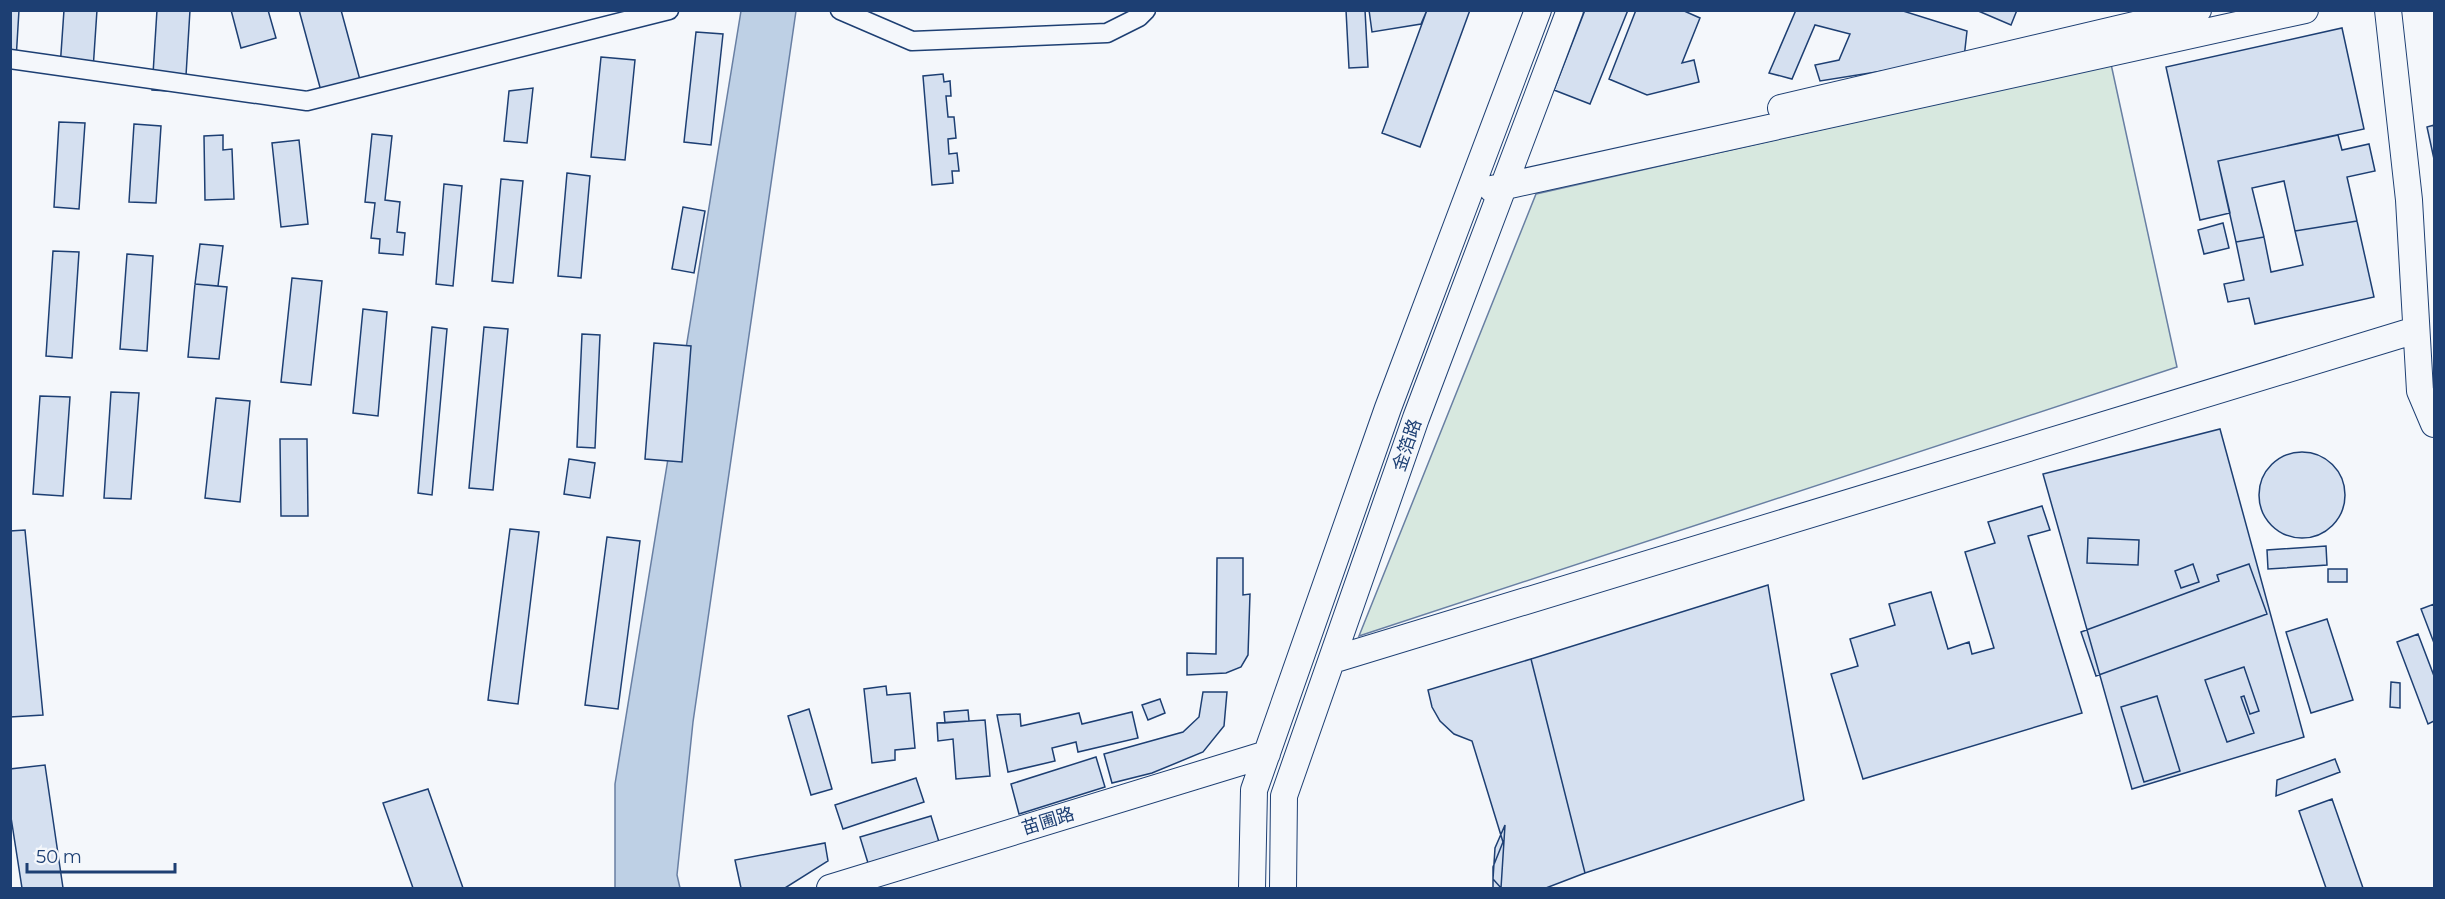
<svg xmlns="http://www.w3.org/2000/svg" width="2445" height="899" font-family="Montserrat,'Noto Sans SC',sans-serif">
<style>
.green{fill:#d7e8df;stroke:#687fa3;stroke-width:1.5}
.water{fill:#bed0e5;stroke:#687fa3;stroke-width:1.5}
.building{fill:#d5e0f0;stroke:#1d3f73;stroke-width:1.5}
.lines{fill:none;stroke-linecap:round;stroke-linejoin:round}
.street-casing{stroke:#1d3f73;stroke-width:21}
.secondary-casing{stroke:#1d3f73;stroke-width:28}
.street{stroke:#f4f7fb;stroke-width:18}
.secondary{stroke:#f4f7fb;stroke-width:26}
.labels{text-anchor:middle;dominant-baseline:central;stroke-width:4.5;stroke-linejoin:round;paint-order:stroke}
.street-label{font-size:18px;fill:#1d3f73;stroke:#f4f7fb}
</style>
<rect width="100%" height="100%" fill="#f4f7fb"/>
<path class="green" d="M2111,64L2177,367L1359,636L1536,194Z"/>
<path class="water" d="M741,11H796L693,722L677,875L680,888H615V784Z"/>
<path class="building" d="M10,10H19L16,60H10Z
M64,10H97L93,70L60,68Z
M157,10H190L185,92L152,90Z
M231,10H268L276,38L241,48Z
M299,10H341L363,91L324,102Z
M1346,10H1365L1368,67L1349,68Z
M1369,10H1427L1421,24L1372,32Z
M1427,10H1470L1420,147L1382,133Z
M1585,10H1628L1590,104L1554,90Z
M1636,10H1682L1700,18L1682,63L1694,60L1699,82L1647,95L1609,79Z
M1796,10H1900L1967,31L1964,58L1820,81L1815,65L1839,60L1850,34L1815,25L1792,79L1769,73Z
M1976,10H2017L2011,25Z
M2342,28L2364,129L2218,161L2230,213L2200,220L2166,67Z
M696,32L723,34L711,145L684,142Z
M601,57L635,60L625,160L591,157Z
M943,74L944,82L950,81L951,96H946L948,117H954L956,138L948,139L949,154L957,153L959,171H952L953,183L932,185L923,76Z
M533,88L527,143L504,141L509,91Z
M59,122L85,123L79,209L54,207Z
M134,124L161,126L156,203L129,202Z
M2434,125V159L2427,127Z
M372,134L392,136L385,200L400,202L397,232L405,233L403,255L379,253L380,239L371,238L375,203L365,202Z
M223,135V150L232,149L234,199L205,200L204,136Z
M2338,135L2342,150L2369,144L2375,171L2347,177L2357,221L2295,231L2284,181L2252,188L2264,237L2236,242L2218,161Z
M299,140L308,224L281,227L272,143Z
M567,173L590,176L581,278L558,276Z
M501,179L523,181L513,283L492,281Z
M444,184L462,186L453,286L436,284Z
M683,207L705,211L694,273L672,269Z
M2357,221L2374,297L2255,324L2249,298L2228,302L2224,284L2244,280L2236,242L2264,237L2271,272L2303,265L2295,231Z
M2223,223L2229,248L2204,254L2198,230Z
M200,244L223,246L218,286L195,284Z
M53,251L79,252L72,358L46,356Z
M127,254L153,256L147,351L120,349Z
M292,278L322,281L311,385L281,382Z
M195,284L227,287L219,359L188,357Z
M363,309L387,312L378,416L353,413Z
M432,327L447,329L432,495L418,493Z
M484,327L508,329L493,490L469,488Z
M582,334L600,335L595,448L577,447Z
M654,343L691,346L682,462L645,459Z
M111,392L139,393L131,499L104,498Z
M40,396L70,397L63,496L33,494Z
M216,398L250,401L240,502L205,498Z
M2220,429L2304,737L2132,789L2043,474Z
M280,439H307L308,516H281Z
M2259 495a43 43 0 1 1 86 0a43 43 0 1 1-86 0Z
M569,459L595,463L590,498L564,494Z
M2042,506L2050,530L2028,536L2082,713L1863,779L1831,674L1858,666L1850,639L1895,625L1889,604L1931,592L1948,649L1969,642L1972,654L1994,648L1965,552L1995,543L1988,522Z
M510,529L539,532L518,704L488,700Z
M25,530L43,715L10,717V531Z
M607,537L640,541L618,709L585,705Z
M2088,538L2139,540L2138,565L2087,563Z
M2326,546L2327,565L2268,569L2267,550Z
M1217,558H1243V595L1250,594L1248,655L1241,667L1226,673L1187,675V653L1216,654Z
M2193,564L2199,582L2181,588L2175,571Z
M2249,564L2267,614L2096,676L2081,632L2219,581L2217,575Z
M2328,569H2347V582H2328Z
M1768,585L1804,800L1585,873L1531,659Z
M2434,604V643L2421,609Z
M2327,619L2353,700L2311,713L2286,632Z
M2418,634L2434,676V721L2428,724L2397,642Z
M1531,659L1585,873L1546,888H1493V867L1503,842L1472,741L1454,734L1440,721L1432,707L1428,690Z
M2244,667L2259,711L2250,714L2244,696L2241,697L2254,733L2227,742L2205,680Z
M2391,682L2400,683V708L2390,707Z
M886,686L887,695L910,693L915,748L895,750V760L872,763L864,689Z
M1203,692H1227L1224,726L1203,752L1152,773L1112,783L1104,754L1183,732L1199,717Z
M2157,696L2180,771L2144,782L2121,707Z
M1160,699L1165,713L1148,720L1142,705Z
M809,709L832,789L811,795L788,716Z
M968,710L969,721L945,723L944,712Z
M1132,712L1138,738L1078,752L1076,742L1052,748L1055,761L1008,772L997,715L1020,714L1021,726L1079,713L1082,724Z
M985,720L990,776L956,779L953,739L938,741L937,723Z
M1096,757L1105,787L1019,814L1011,784Z
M2335,759L2340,772L2276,796L2277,780Z
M45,765L63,888H22L10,811V769Z
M916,778L924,802L843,829L835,805Z
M428,789L463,888H413L383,803Z
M2332,799L2363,888H2326L2299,811Z
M931,816L939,842L868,863L860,837Z
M1505,825L1501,888L1493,879L1495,848Z
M825,843L828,861L785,888H741L735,860Z"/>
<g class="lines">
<defs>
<path id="street" d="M840,10L912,41L1107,33L1139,17L1146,10
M10,59L307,101L669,10"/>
<path id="secondary" d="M2388,10L2409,200L2420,391L2434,424
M1781,108L2198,10
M1492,189L2305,10
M1332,660L2416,330
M830,888L1267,754
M1252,888L1254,790L1388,408L1538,10
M1283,888L1284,796L1416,418L1570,10"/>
</defs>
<use href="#street" class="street-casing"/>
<use href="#secondary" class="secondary-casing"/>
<use href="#street" class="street"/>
<use href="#secondary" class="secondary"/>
</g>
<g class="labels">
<g class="street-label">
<text transform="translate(1407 445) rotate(-71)">金箔路</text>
<text transform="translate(1048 821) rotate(-17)">苗圃路</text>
</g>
</g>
<rect width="2445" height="899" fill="none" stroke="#1d3f73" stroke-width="24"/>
<path d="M27 863v9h148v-9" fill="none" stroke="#1d3f73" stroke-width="3"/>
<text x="36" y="863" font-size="18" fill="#1d3f73" stroke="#f4f7fb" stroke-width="4.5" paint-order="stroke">50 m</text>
</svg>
